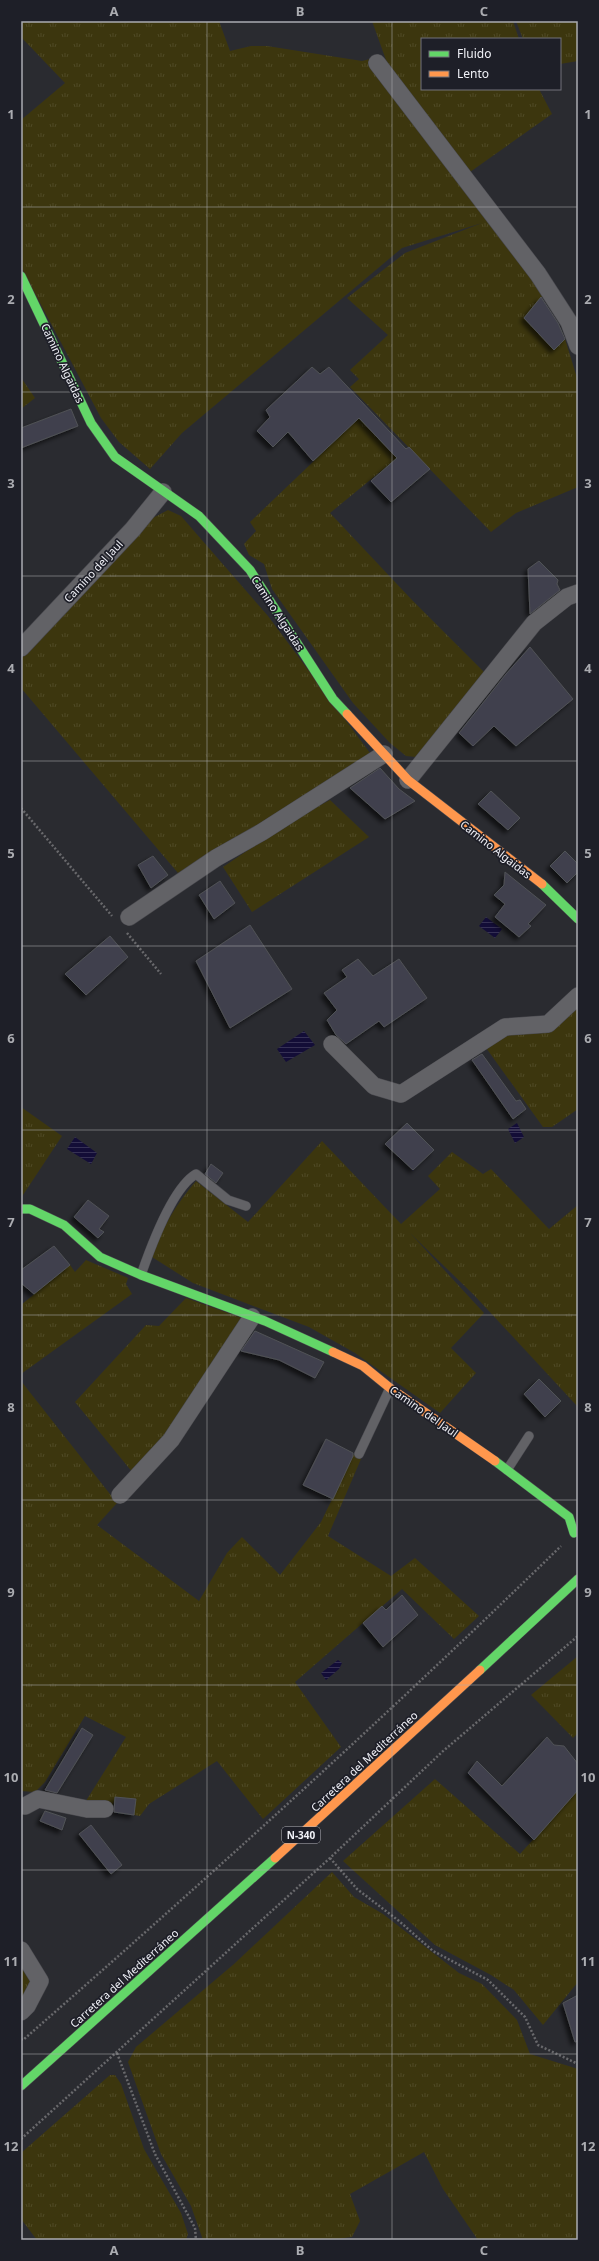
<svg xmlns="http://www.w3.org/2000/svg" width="599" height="2261" font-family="'Noto Sans',sans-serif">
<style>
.grass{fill:url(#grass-tufts)}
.water{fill:url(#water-rules)}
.building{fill:#41414d;stroke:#505256;filter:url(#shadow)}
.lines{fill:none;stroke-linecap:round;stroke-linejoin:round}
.lane-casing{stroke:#48484d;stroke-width:10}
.street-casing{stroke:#48484d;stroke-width:18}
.fast-casing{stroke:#48484d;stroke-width:10}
.slow-casing{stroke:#48484d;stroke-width:10}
.path{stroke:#69696c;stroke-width:2.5;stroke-dasharray:2 2;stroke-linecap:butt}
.lane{stroke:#626266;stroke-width:9}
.street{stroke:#626266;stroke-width:17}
.fast{stroke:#63d668;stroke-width:9}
.slow{stroke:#ff974d;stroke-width:9}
.grid{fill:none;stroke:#abacb1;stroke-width:1;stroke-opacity:0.55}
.labels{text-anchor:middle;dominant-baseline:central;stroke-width:3.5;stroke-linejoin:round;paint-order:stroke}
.shield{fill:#1e1f28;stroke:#b1b2b9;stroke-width:1}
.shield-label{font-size:10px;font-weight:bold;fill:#f0f1f7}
.street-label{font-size:11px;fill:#f0f1f7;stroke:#1e1f28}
.neatline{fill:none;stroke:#abacb1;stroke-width:1.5}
.grid-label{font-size:13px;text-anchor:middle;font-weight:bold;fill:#abacb1}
</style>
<defs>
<pattern id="grass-tufts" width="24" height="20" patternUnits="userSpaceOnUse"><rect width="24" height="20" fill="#3c360e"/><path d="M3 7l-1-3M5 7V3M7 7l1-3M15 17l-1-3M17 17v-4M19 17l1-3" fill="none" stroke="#4f4a26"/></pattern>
<pattern id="water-rules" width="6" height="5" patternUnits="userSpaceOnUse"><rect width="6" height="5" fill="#130d37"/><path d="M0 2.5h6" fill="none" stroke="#363155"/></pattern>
<filter id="shadow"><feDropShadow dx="-3.5" dy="3.5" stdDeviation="2" flood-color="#0009"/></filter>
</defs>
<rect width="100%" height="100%" fill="#2a2b30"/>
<path class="grass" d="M21,21H219L230,51L251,46H267L362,61L370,59L545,293L524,318L554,350L565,339L578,381V487L516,513L491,532L350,387L359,379L350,370L388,335L347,298L405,253L482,223L402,248L182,433L150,469L119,442L101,418L21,267V120L65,83L21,37Z
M372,21H513L519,39H422V89H539L552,114L470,172L410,98L386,60Z
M516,21H578V61L560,64V39H523Z
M22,379L35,398L21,409V380Z
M359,418L397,458L330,513L412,600L485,673L416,757L406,756L390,743L353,703L272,589L264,564L249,555L244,544L256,531L250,522Z
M168,510L181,516L268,616L373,757L178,873L21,688V659L149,520Z
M330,800L369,837L252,912L223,867L293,820Z
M578,1001V1109L552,1127H543L484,1045Z
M21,1107L62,1136L21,1198Z
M322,1141L401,1224L440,1189L428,1176L452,1152L483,1174L491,1169L549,1229L578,1205V1407L474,1295L410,1233L484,1313L451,1348L476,1373L440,1413L355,1353L309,1327L193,1283L152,1257C161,1229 177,1203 196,1181L248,1222Z
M86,1260L128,1278L126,1284L132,1294L21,1374V1305L70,1265L75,1272Z
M186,1298L245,1319L169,1434L133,1473L75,1402L146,1325L159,1326Z
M21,1381L117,1503L97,1525L199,1601L227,1553L242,1537L280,1575L321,1522L354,1454L361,1459L328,1536L391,1576L415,1558L479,1616L454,1639L402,1589L295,1682L341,1747L263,1819L217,1761L149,1804L140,1816L134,1815L135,1799L115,1797L113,1805L84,1804L126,1737L85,1716L45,1782L35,1792L21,1791Z
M578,1656V1733L573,1738L531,1695Z
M435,1779L520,1854L578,1790V1982L543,2025L514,1990L491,1975L435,1945L343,1861Z
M332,1872L354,1897L383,1914L459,1973L482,1984L517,2020L530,2054L578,2069V2240H478L443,2189L424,2152L350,2194L360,2221L352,2237L328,2240H203L191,2206L161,2154L128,2062L136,2047L234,1964Z
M21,1959C33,1981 33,1984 21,2006Z
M110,2075H115L121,2084L144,2149L181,2213L188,2234L186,2240H37L21,2219V2153Z"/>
<path class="water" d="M486,917L502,929L495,938L479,926Z
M304,1031L315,1045L286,1062L277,1049Z
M517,1123L524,1137L515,1143L508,1129Z
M75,1137L97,1153L91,1164L67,1149Z
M338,1660L342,1663L339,1669L326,1680L321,1673Z"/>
<path class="building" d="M541,297L558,323L565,339L554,350L524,318Z
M312,367L320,374L329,367L406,449L409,447L430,469L391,502L371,481L397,458L359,418L313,461L288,432L273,447L257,431L270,417L266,410Z
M71,409L78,426L21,448V428Z
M539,561L558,580L557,584L560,590L530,614L528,569Z
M530,647L573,699L516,746L494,726L473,746L459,733L506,674Z
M380,768L399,789L415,801L385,819L350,788Z
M491,791L520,818L508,830L478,804Z
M565,851L578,864V872L567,883L550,866Z
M153,856L168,875L151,888L138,865Z
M505,872L546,905L528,924L531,926L519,937L495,917L505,904L494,895L504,885Z
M220,881L235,903L214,919L199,895Z
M250,925L292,989L230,1028L196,961Z
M110,936L128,957L86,995L65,974Z
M358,959L373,976L399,959L427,998L384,1027L379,1021L346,1044L336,1035L327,1020L337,1010L324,993L347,977L342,970Z
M482,1054L516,1101L520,1100L526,1109L513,1119L472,1060Z
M407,1123L434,1150L413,1170L385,1144Z
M211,1164L223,1173L216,1183L205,1174Z
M88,1200L109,1216L99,1229L104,1232L98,1238L74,1217Z
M54,1246L70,1265L34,1294L21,1283V1270Z
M255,1331L324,1362L315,1378L279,1360L241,1351Z
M539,1379L561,1401L545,1417L524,1394Z
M326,1439L353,1453V1456L333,1499L303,1485Z
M402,1595L418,1615L383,1647L363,1623L382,1606L386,1610Z
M82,1728L93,1735L57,1793L45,1790Z
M547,1737L554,1745L564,1746L578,1764V1790L534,1840L468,1773L477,1761L502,1786Z
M115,1797L136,1799L134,1815L114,1812Z
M45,1811L66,1818L62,1830L40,1821Z
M91,1825L122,1865L111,1874L79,1834Z
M578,1995V2041L575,2042L563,2003Z"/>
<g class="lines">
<defs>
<path id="lane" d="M141,1275C150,1249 172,1188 196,1174L228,1200L246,1206
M359,1454L390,1388
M507,1470L529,1436"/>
<path id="street" d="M377,63L538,274L569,322L578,346
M21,648L133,529L163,492
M408,780L534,623L567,597L578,593
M129,917L216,858L262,832L384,754
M332,1044L374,1086L401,1094L505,1027L548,1024L578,996
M120,1495L171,1440L252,1317
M25,1806L38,1799L87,1809H105
M21,1950L40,1981L27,2006L21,2012"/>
<path id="fast" d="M21,276L91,423L115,457L199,516L250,570L333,699L347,714
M542,884L578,919
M21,1209H30L64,1225L100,1257L141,1275L265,1321L333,1352
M495,1461L569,1517L574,1533
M480,1670L578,1579
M21,2086L275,1858"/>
<path id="slow" d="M347,714L408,780L542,884
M333,1352L363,1366L390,1388L495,1461
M275,1858L480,1670"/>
</defs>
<use href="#lane" class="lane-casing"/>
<use href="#street" class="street-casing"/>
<use href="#fast" class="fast-casing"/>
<use href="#slow" class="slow-casing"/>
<path class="path" d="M21,808L112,916
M127,933L161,974
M330,1858L357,1889L399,1921L433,1951L488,1980L525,2017L538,2045L578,2064
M21,2039L23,2040C206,1880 387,1716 561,1546
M117,2053L155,2154L195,2228L196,2240
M21,2139L330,1858L442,1752L578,1636"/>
<use href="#lane" class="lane"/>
<use href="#street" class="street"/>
<use href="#fast" class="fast"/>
<use href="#slow" class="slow"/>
</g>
<path class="grid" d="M207,21V2240M392,21V2240M21,207H578M21,392H578M21,576H578M21,761H578M21,946H578M21,1130H578M21,1315H578M21,1500H578M21,1685H578M21,1870H578M21,2054H578"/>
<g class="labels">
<rect class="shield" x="282" y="1827" width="38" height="16" rx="3"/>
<g class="shield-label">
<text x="301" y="1835">N-340</text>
</g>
<g class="street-label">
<text transform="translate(63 363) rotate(65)">Camino Algaidas</text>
<text transform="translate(93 571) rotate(-47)">Camino del Jaul</text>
<text transform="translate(278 613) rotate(57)">Camino Algaidas</text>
<text transform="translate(496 849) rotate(38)">Camino Algaidas</text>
<text transform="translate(424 1411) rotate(35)">Camino del Jaul</text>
<text transform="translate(364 1761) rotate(-43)">Carretera del Mediterráneo</text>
<text transform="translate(124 1978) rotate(-42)">Carretera del Mediterráneo</text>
</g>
</g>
<rect width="599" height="2261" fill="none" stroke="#1e1f28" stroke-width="44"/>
<rect x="421" y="38" width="140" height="52" fill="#1e1f28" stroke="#72737b"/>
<rect x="429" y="51" width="20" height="6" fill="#63d668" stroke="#72737b"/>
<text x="457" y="58" font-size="12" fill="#f0f1f7">Fluido</text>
<rect x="429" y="71" width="20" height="6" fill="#ff974d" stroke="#72737b"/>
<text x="457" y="78" font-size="12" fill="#f0f1f7">Lento</text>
<rect x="22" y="22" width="555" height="2217" class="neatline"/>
<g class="grid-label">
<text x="114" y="16">A</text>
<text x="300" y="16">B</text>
<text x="484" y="16">C</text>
<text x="11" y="119">1</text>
<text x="588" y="119">1</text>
<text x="11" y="304">2</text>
<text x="588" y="304">2</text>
<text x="11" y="488">3</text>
<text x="588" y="488">3</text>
<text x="11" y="673">4</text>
<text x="588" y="673">4</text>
<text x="11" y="858">5</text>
<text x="588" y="858">5</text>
<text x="11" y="1043">6</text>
<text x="588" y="1043">6</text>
<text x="11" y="1227">7</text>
<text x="588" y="1227">7</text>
<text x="11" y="1412">8</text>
<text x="588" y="1412">8</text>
<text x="11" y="1597">9</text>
<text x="588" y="1597">9</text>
<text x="11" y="1782">10</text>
<text x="588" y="1782">10</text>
<text x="11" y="1966">11</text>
<text x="588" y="1966">11</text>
<text x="11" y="2151">12</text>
<text x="588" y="2151">12</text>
<text x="114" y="2255">A</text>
<text x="300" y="2255">B</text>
<text x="484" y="2255">C</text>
</g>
</svg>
